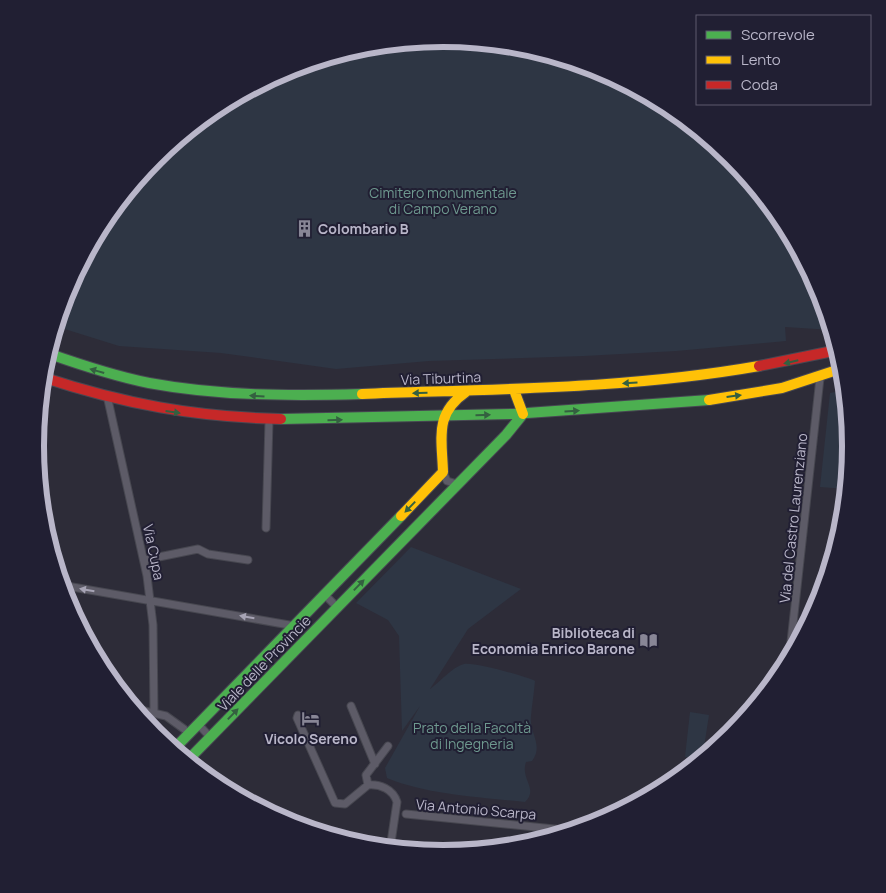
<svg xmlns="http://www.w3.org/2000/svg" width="886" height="893" font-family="Manrope,sans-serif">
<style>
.green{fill:#2e3644}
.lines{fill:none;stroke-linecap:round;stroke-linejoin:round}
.street-casing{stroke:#474750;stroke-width:9}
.fast-casing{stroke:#474752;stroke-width:12}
.slow-casing{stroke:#474752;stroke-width:12}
.jam-casing{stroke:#474752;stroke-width:12}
.street{stroke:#5d5b67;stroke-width:7}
.fast{stroke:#4caf50;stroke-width:10}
.slow{stroke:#ffc107;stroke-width:10}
.jam{stroke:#c62828;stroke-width:10}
.oneway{fill:#346040}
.oneway2{fill:#a7a4b5}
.labels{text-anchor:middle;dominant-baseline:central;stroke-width:4;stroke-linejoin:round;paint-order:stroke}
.park-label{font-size:14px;fill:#6e998f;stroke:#211f33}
.poi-label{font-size:14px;font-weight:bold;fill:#b9b6c9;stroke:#211f33;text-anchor:start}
.street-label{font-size:14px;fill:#b9b6c9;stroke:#211f33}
.rim{fill:none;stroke:#b9b6c9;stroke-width:6}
</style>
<rect width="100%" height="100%" fill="#2d2c38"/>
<path class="green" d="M443,39L523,46L599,70L670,107L732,158L782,220L820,291L832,330L785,327L786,341L676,351L584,356L429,361L336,369L221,353L119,346L55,326L66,290L104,220L155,158L217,107L287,69L364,46Z
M845,390L851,446L847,489L820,487L830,393Z
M411,547L521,589L468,629L430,689C439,683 452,667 464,664C474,662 525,676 535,681C534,693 532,704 531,716C529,733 544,745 532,761L526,762C520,780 539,788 525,802C480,797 428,795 387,778L385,768L420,706L402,731L399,636L388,620L356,603Z
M690,712L709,715L702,760L685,757Z"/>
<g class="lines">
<defs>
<path id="street" d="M108,400L147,576L153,625L154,713
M443,472L447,481L457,484
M266,528L269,421
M144,560L198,549L208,554L248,560
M61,585L295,626
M325,595L337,607
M789,660L820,378
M351,706L375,764
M132,708L166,716L184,729
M298,715L297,718L335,803L345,804L368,785C380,784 393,789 397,802L390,849
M199,725L210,737
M368,785L366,775L388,746
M406,814L574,831"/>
<path id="fast" d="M47,353C81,365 114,376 149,383C219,396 291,396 362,394
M281,419L513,414L709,400
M173,750L401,516
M187,761L506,435L523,414"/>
<path id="slow" d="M514,390L523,414
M362,394C494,389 629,389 759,366
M709,400L782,388L843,368
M401,516L443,472C442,438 434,414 466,392"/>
<path id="jam" d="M759,366L838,350
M42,377C124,404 195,417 281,419"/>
</defs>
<use href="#street" class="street-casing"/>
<use href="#fast" class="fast-casing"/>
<use href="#slow" class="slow-casing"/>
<use href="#jam" class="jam-casing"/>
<use href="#street" class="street"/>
<use href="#fast" class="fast"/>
<use href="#slow" class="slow"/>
<use href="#jam" class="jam"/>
</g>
<defs><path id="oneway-solid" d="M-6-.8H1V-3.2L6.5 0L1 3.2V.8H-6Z" transform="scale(1.25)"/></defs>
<g class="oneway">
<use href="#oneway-solid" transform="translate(791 362) rotate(167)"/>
<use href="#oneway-solid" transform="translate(97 371) rotate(-164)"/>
<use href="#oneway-solid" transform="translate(630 383) rotate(176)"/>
<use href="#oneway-solid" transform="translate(420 393) rotate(178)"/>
<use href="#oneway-solid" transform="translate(257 396) rotate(-176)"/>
<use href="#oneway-solid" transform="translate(734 396) rotate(-7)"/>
<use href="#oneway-solid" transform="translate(572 411) rotate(-4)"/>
<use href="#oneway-solid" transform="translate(173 412) rotate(8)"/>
<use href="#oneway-solid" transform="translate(483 415) rotate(-2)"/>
<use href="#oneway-solid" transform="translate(335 420) rotate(-2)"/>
<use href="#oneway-solid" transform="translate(410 507) rotate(134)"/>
<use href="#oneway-solid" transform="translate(359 585) rotate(-46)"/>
<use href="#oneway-solid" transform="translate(233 714) rotate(-46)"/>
</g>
<g class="oneway2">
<use href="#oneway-solid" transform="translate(87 590) rotate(-170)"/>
<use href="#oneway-solid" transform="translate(247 617) rotate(-170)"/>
</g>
<defs>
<symbol id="building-bare" viewBox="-9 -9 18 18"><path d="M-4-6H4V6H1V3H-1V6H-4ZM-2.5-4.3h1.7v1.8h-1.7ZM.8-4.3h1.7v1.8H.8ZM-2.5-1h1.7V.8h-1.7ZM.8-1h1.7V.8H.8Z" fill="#888696" stroke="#211f33" stroke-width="2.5" paint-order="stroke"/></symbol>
<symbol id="library-bare" viewBox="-9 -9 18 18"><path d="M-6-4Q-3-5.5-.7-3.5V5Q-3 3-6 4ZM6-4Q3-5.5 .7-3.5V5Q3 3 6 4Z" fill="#888696" stroke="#211f33" stroke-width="2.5" paint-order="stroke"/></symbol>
<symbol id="hotel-bare" viewBox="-9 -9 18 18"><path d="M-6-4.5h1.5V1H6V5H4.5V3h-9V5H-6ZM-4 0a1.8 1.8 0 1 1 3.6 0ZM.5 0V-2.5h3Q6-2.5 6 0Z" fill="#888696" stroke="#211f33" stroke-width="2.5" paint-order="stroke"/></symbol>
</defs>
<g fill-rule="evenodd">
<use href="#building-bare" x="292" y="216" width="25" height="25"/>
<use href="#library-bare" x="636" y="628" width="25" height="25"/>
<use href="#hotel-bare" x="298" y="706" width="25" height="25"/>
</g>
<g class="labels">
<g class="park-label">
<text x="443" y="192">Cimitero monumentale<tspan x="443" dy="16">di Campo Verano</tspan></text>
<text x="472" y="727">Prato della Facoltà<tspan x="472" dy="16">di Ingegneria</tspan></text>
</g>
<g class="poi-label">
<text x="318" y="228">Colombario B</text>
<text x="635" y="632" text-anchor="end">Biblioteca di<tspan x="635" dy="16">Economia Enrico Barone</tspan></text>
<text x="311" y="738" text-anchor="middle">Vicolo Sereno</text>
</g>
<g class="street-label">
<text transform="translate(441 378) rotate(-2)">Via Tiburtina</text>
<text transform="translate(793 518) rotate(-84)">Via del Castro Laurenziano</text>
<text transform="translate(154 552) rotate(78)">Via Cupa</text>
<text transform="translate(264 663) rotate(-46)">Viale delle Provincie</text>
<text transform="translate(476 809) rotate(5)">Via Antonio Scarpa</text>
</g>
</g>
<path d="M0 0H886V893H0ZM44 446a399 399 0 1 1 798 0a399 399 0 1 1-798 0Z" fill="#211f33" fill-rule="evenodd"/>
<path class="rim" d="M44 446a399 399 0 1 1 798 0a399 399 0 1 1-798 0Z"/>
<rect x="696" y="15" width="175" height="90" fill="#211f33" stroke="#5e5b6f"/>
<rect x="706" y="31" width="25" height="8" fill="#4caf50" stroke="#5e5b6f"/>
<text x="741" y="40" font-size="15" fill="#b9b6c9">Scorrevole</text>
<rect x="706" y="56" width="25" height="8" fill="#ffc107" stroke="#5e5b6f"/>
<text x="741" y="65" font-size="15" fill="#b9b6c9">Lento</text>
<rect x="706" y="81" width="25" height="8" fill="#c62828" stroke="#5e5b6f"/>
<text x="741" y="90" font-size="15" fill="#b9b6c9">Coda</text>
</svg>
